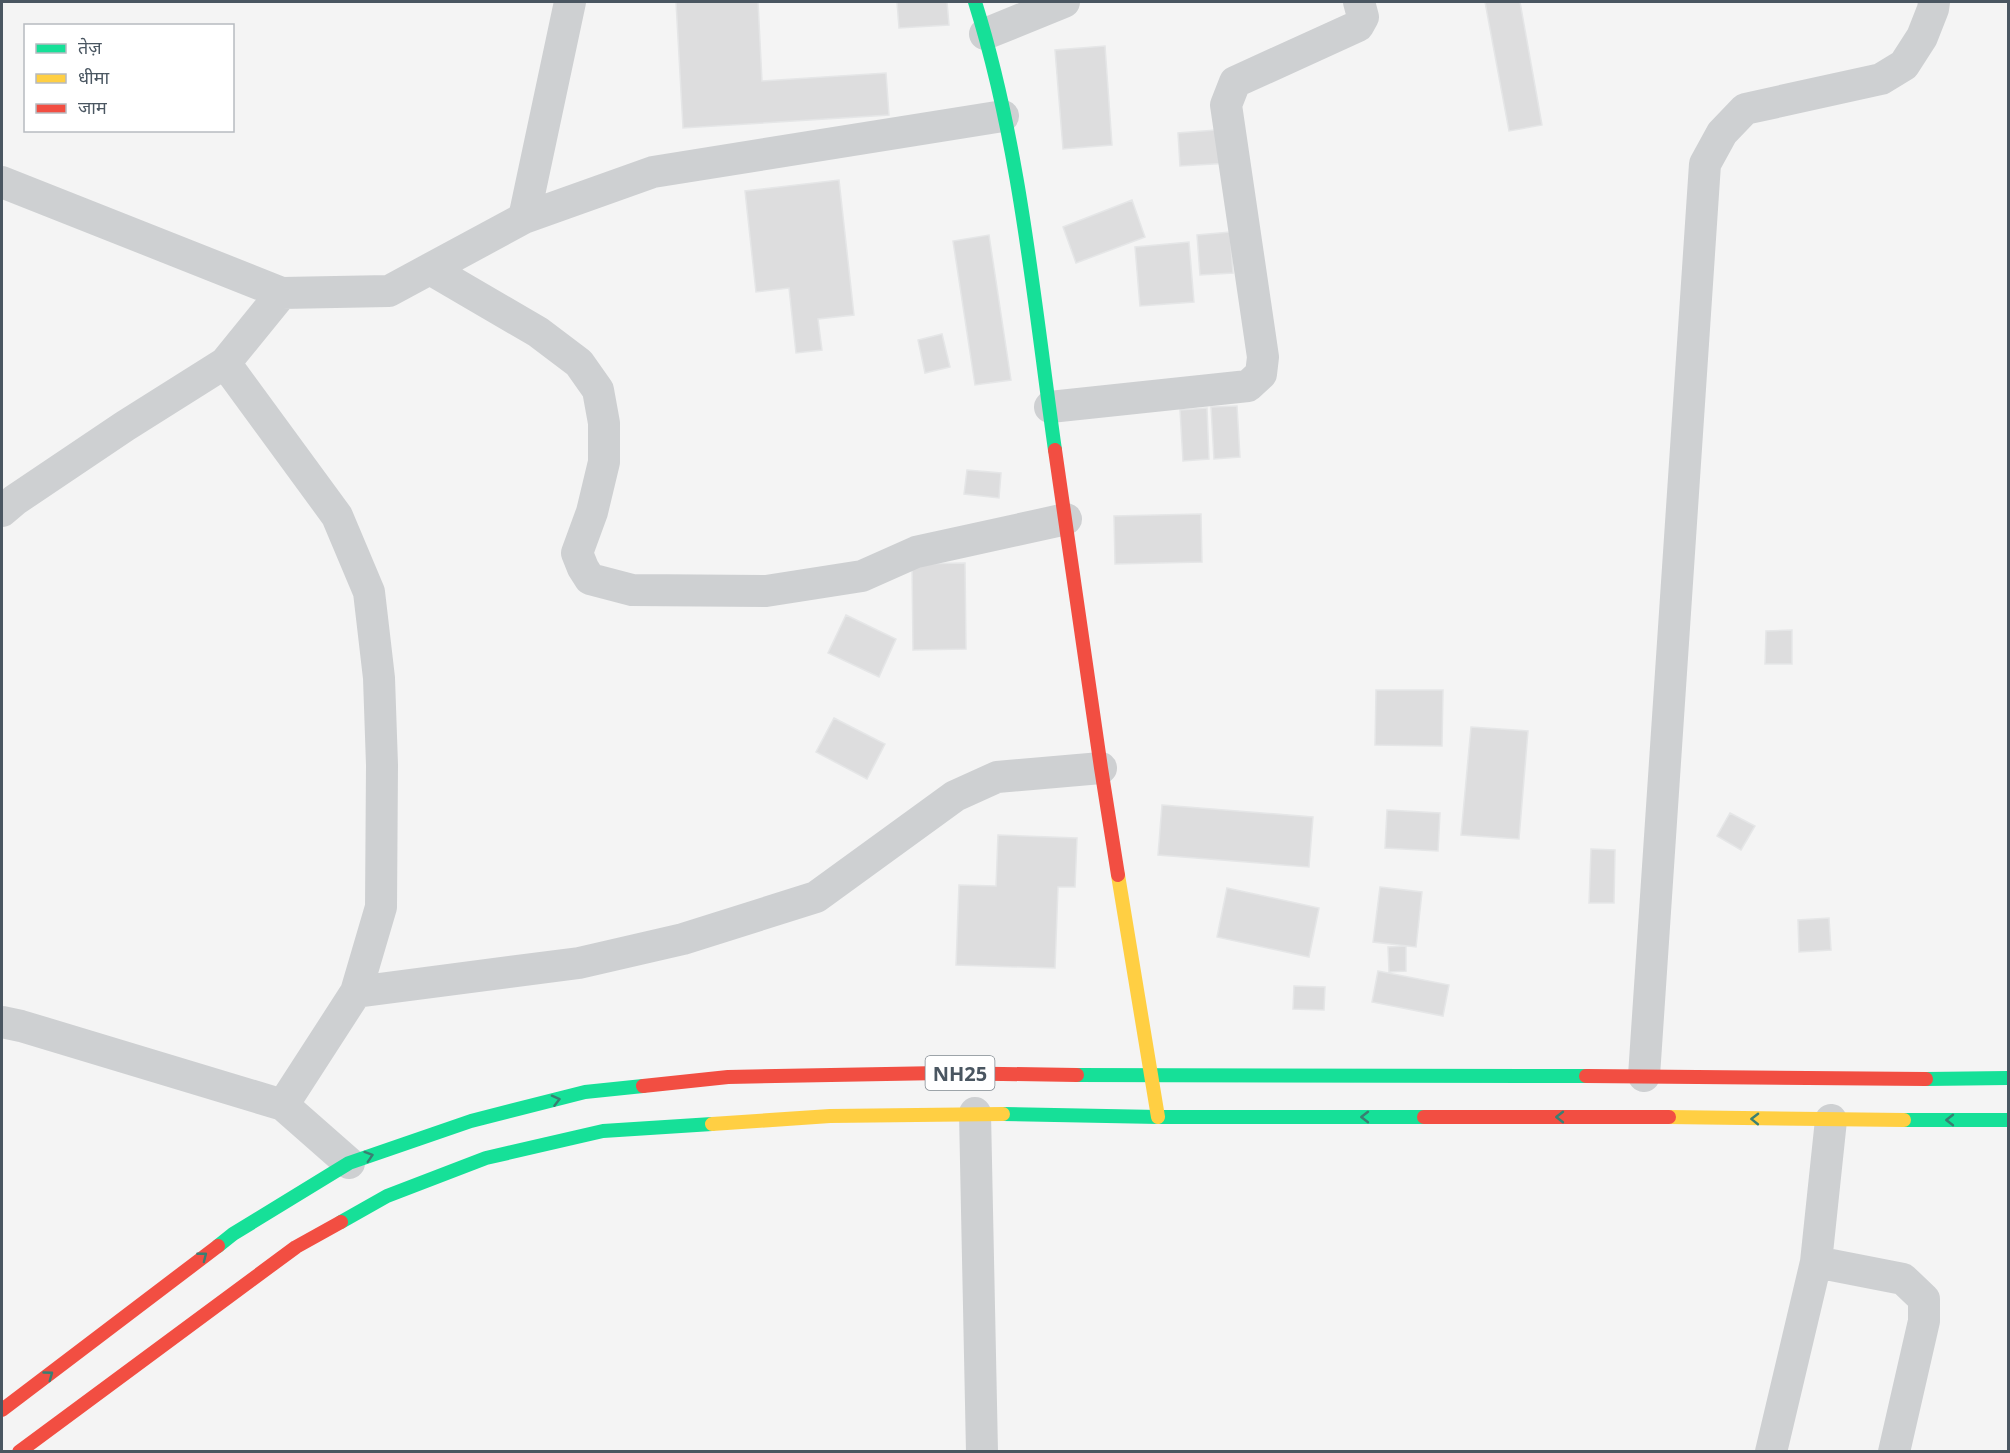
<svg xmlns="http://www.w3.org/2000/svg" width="2010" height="1453" font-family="'Noto Sans','Noto Sans Devanagari',sans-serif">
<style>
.building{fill:#ddddde;stroke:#e5e6e7;stroke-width:1.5}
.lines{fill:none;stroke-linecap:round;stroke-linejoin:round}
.street{stroke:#ced0d2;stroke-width:32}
.fast{stroke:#16e098;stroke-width:14}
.slow{stroke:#ffcf43;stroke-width:14}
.jam{stroke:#f24e42;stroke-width:14}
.oneway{stroke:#3a7f72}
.labels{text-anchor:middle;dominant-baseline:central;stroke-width:5;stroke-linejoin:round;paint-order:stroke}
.shield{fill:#fff;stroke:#808990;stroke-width:1.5}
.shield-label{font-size:20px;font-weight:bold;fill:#4a5661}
</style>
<rect width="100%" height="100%" fill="#f4f4f4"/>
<path class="building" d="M676,2H758L762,81L886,73L889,115L683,128Z
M897,2H947L949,25L899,28Z
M1485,2H1520L1542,125L1509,131Z
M1105,46L1112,145L1063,149L1055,50Z
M1228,129L1230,163L1180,166L1178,133Z
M839,180L854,315L818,319L822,350L796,353L789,288L756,292L745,191Z
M1132,200L1145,237L1076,263L1063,227Z
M1230,232L1233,273L1200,275L1197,235Z
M989,235L1011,380L975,385L953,241Z
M1189,242L1194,302L1140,306L1135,247Z
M942,334L950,367L925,373L918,340Z
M1237,406L1240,457L1214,459L1211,407Z
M1207,408L1209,459L1183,461L1180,410Z
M967,470L1001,473L999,498L964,494Z
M1201,514L1202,562L1115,564L1114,516Z
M965,563L966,649L913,650L912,564Z
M846,615L896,639L879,677L828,653Z
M1792,630V664H1765L1766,631Z
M1376,690H1443L1442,746L1375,745Z
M834,718L885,744L867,779L816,752Z
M1471,727L1528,731L1519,839L1461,835Z
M1162,805L1313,817L1309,867L1158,855Z
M1387,810L1440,813L1438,851L1385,848Z
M1730,813L1755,826L1741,850L1717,836Z
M998,835L1077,838L1075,887H1058L1055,968L956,965L959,885L996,886Z
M1591,849L1615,850L1614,903H1589Z
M1380,887L1422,892L1416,947L1373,942Z
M1227,888L1319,908L1309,957L1217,937Z
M1829,918L1831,950L1799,952L1798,920Z
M1406,946V971L1389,972L1388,947Z
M1378,971L1449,985L1443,1016L1372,1002Z
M1294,986L1325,987L1324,1010L1293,1009Z"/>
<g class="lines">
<path class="street" d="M985,34L1064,2
M2,182L282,293L389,291L524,218L653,172L1003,116
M524,218L570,2
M430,269L538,332L579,363L598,390L604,423V462L592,512L577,553L583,568L590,579L632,590L766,591L862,576L916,552L1066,519
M225,363L337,516L369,592L379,678L382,765L381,907L356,992L283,1105
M1050,407L1248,386L1261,374L1263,357L1226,105L1235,82L1358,26L1363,17L1359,2
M2,511L15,500L125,426L225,363L282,293
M356,992L579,963L683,939L816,897L955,796L997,777L1101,768
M2,1022L21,1026L283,1105L349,1163
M1644,1076L1705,164L1722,133L1745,109L1881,79L1904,65L1922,37L1933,9L1934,2
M975,1113L982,1452
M1816,1262L1903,1279L1924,1299V1321L1894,1452
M1771,1452L1816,1262L1831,1120"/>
<path class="fast" d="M975,2C1020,145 1034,302 1055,450
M1077,1075L1586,1076
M1926,1079L2008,1078
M1003,1114L1158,1117H1424
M1904,1120H2008
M341,1222L387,1196L486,1158L603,1131L712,1124
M218,1246L233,1234L349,1163L471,1121L585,1092L643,1086"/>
<path class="slow" d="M1118,875L1158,1117
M1669,1117L1904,1120
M712,1124L830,1116L1003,1114"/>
<path class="jam" d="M1055,450L1101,768L1118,875
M1586,1076L1926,1079
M643,1086L728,1077L941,1073L1077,1075
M1424,1117H1669
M2,1410L218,1246
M19,1452L296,1247L341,1222"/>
</g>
<defs><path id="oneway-chevron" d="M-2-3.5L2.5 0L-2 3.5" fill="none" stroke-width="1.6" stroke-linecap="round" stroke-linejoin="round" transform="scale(1.5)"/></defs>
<g class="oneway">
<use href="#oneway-chevron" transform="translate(556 1100) rotate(-14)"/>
<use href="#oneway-chevron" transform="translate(1365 1117) rotate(-180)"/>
<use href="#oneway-chevron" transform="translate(1560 1117) rotate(-180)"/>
<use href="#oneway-chevron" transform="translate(1755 1119) rotate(-179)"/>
<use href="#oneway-chevron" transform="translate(1950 1120) rotate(180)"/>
<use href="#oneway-chevron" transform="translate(369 1156) rotate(-18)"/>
<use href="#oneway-chevron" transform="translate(203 1256) rotate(-38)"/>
<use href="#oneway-chevron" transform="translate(49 1375) rotate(-36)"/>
</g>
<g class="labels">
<rect class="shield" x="925.5" y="1056" width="69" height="34" rx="4.5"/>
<g class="shield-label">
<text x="960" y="1073">NH25</text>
</g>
</g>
<rect width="2010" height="1453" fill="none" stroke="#4a5661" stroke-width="6"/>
<rect x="24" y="24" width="210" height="108" fill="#ffffff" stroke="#b7bbc0" stroke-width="1.5"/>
<rect x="36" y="44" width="30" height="9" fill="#16e098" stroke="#b7bbc0" stroke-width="1.5"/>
<text x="78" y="54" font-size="18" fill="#4a5661">तेज़</text>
<rect x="36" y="74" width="30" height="9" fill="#ffcf43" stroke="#b7bbc0" stroke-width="1.5"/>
<text x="78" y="84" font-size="18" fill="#4a5661">धीमा</text>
<rect x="36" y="104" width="30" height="9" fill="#f24e42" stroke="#b7bbc0" stroke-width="1.5"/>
<text x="78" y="114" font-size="18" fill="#4a5661">जाम</text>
</svg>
